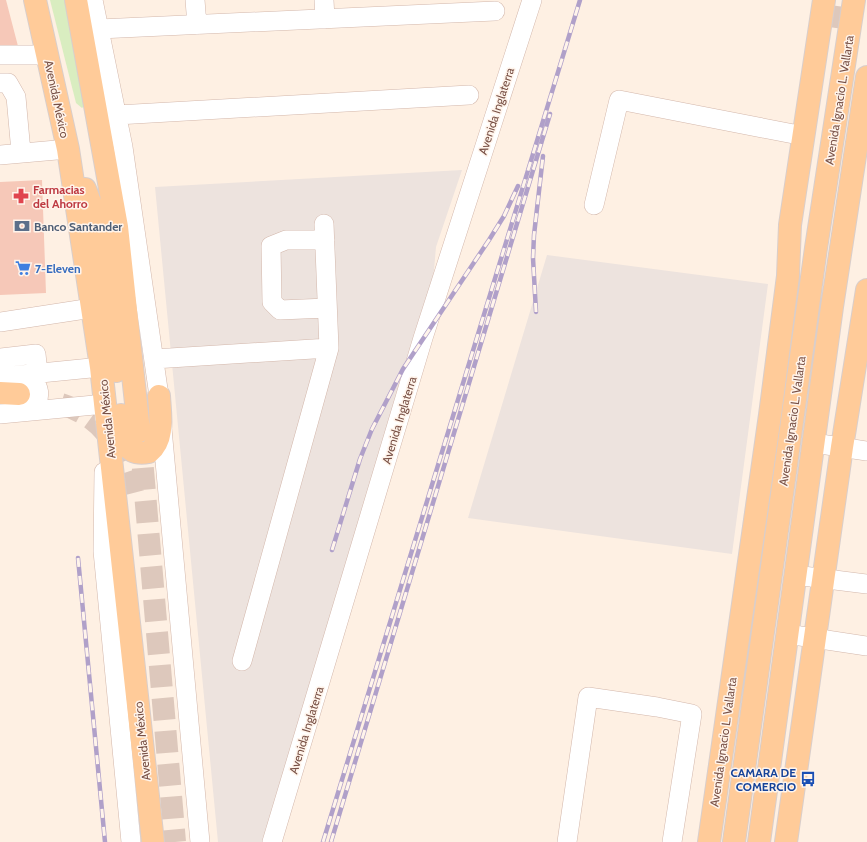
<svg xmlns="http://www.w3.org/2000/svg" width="867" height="842" font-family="Cabin,sans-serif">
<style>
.industrial{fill:#ede3de}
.green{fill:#d9edc0}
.building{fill:#f6c8b8}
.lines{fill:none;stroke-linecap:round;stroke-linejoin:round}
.major-tunnel{stroke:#ddc8bc;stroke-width:22;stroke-dasharray:22 11;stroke-linecap:butt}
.minor-casing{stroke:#d3b7ab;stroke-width:20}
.major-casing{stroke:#d9cecb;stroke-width:24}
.minor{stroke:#fff;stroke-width:19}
.major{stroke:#ffcb99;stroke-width:22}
.rail-casing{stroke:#b0a0c9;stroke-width:4.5}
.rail{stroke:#fff4eb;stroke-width:3;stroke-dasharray:9;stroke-linecap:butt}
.labels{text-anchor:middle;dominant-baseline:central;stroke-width:3;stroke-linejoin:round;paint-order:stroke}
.street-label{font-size:12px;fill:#795146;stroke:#fff4eb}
.health-label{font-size:12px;font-weight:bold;fill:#be3a42;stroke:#fff4eb;text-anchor:start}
.service-label{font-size:12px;font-weight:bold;fill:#4e5e75;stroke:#fff4eb;text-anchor:start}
.shop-label{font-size:12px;font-weight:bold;fill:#366cbe;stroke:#fff4eb;text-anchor:start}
.transit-label{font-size:12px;font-weight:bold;fill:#164399;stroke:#fff4eb;text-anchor:end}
</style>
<rect width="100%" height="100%" fill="#fef0e3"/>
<path class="industrial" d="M462,170L436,247L430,316L269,842H218L155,187Z
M547,255L768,284L732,554L468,518Z"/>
<path class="green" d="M50,0H72L90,101L82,108L76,103Z"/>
<path class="building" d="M0,0H6L19,50H0Z
M42,180L46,293L0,295V182Z"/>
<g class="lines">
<path class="major-tunnel" d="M836,28L840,0
M61,404C109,419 124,454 135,500
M140,435L175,842"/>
<defs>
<path id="minor" d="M93,0L123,147L159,396L200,842
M195,0L197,25
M324,0L325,19
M99,29L495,11
M0,55H47
M0,83H8L16,97L21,152
M117,115L469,95
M0,155L68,149
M594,205L619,100L804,136
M325,240H286L271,246L272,302L280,310L327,308
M0,322L92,308
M0,358L36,354L38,374
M154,359L329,348
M24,375C41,382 44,400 29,411
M0,377L101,367
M0,414L105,404V419
M814,443L867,451
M104,472L103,551L131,842
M795,575L867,584
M787,634L867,646
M242,661L329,348L324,224
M272,842L423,338L532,0
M567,842L588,697L657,707L692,714L672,842"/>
<path id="major" d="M35,0L68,149L101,367L153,842
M76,0L117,227L139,431
M85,189C108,243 109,312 116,371
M0,393L19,394
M121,415C124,435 121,457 149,452C165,439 160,415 159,396
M709,842L770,415L788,276L790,225L824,0
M734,842L816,248L854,0
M759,842L832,307L867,77
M786,842L842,447L867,290"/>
</defs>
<use href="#minor" class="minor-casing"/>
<use href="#major" class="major-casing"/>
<use href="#minor" class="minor"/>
<use href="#major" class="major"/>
<defs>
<path id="rail" d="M536,312L533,258L534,235L543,156
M332,550L360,459L372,429L403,369L489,240L504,216L518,186
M78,558L105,842
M323,842L580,0
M331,842L550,114"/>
</defs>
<use href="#rail" class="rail-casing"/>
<use href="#rail" class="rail"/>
</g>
<defs>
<symbol id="pharmacy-bare" viewBox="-9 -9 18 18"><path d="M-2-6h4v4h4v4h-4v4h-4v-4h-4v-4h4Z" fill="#e0444e" stroke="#fff4eb" stroke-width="2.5" paint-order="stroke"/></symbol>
<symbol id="bank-bare" viewBox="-9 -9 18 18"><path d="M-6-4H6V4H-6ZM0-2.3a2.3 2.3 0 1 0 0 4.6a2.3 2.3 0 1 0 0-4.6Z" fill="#5c6f8a" stroke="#fff4eb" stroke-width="2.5" paint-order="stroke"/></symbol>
<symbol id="supermarket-bare" viewBox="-9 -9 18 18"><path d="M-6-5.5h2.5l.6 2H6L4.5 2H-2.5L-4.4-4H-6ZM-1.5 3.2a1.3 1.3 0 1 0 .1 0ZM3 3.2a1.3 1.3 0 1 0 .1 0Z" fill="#3f7fe0" stroke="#fff4eb" stroke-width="2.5" paint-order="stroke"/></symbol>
<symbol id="bus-bare" viewBox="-9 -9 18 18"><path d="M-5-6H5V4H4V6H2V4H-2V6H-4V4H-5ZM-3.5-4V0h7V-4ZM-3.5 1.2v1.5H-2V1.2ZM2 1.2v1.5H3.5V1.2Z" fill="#1a4fb4" stroke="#fff4eb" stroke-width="2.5" paint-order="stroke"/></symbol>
</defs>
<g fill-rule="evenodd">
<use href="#pharmacy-bare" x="10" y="185" width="22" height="22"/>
<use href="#bank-bare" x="11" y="215" width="22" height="22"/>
<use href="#supermarket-bare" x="12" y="257" width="22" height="22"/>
<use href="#bus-bare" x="797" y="768" width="22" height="22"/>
</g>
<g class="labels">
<g class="street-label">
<text transform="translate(57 99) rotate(78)">Avenida México</text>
<text transform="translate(839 100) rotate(-81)">Avenida Ignacio L. Vallarta</text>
<text transform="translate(496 111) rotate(-72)">Avenida Inglaterra</text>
<text transform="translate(107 419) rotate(-96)">Avenida México</text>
<text transform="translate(399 420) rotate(-73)">Avenida Inglaterra</text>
<text transform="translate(792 421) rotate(-82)">Avenida Ignacio L. Vallarta</text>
<text transform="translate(306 730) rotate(-73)">Avenida Inglaterra</text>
<text transform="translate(142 741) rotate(-96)">Avenida México</text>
<text transform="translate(723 742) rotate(-82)">Avenida Ignacio L. Vallarta</text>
</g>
<g class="health-label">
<text x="33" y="189">Farmacias<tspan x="33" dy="14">del Ahorro</tspan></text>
</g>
<g class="service-label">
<text x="34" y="226">Banco Santander</text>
</g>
<g class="shop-label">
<text x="35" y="268">7-Eleven</text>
</g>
<g class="transit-label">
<text x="796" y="772">CAMARA DE<tspan x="796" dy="14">COMERCIO</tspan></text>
</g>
</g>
</svg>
